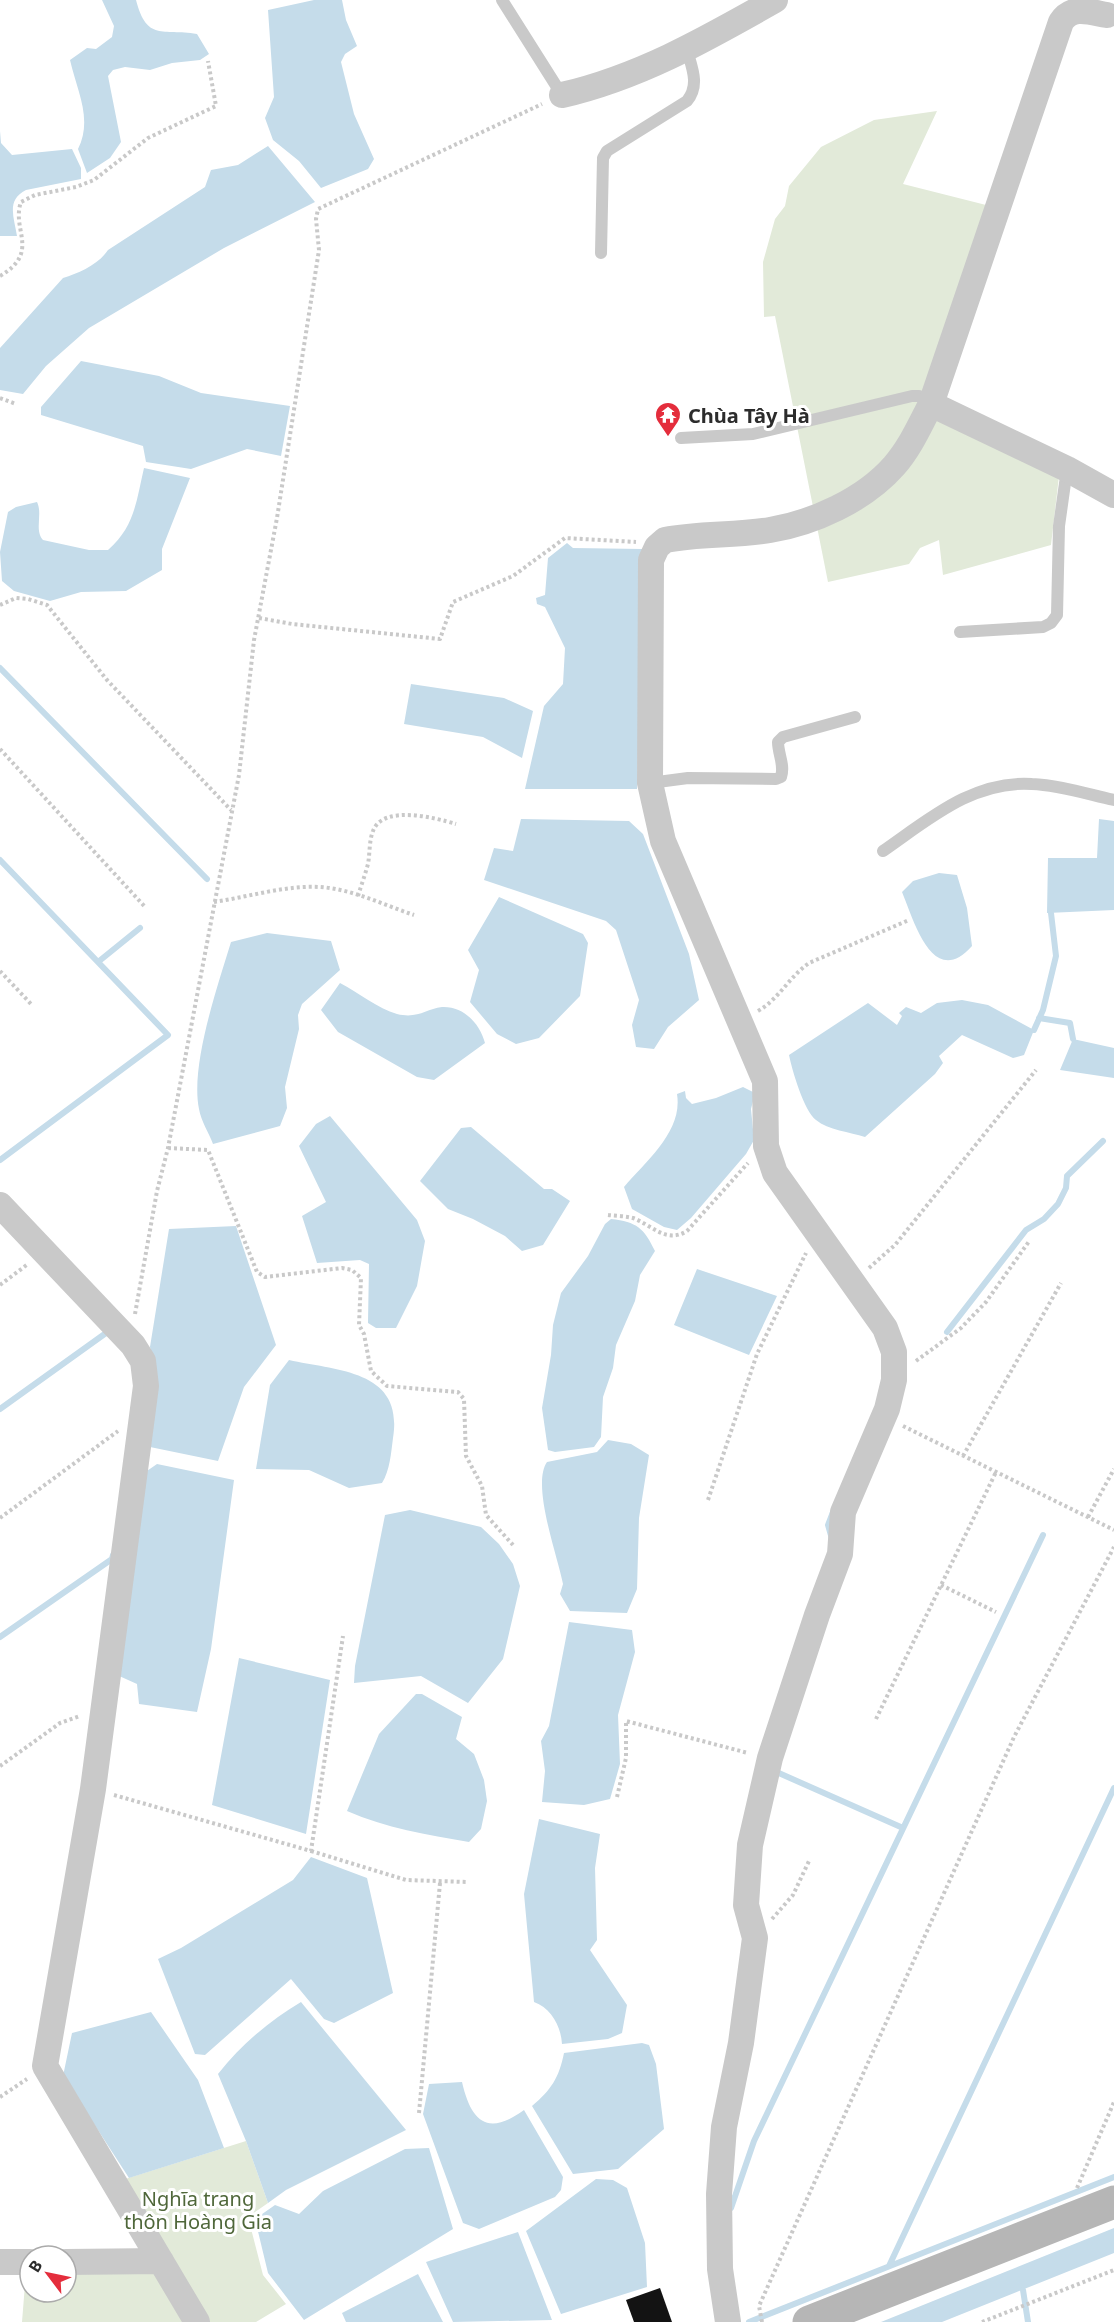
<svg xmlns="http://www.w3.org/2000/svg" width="1114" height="2322" font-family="'Noto Sans',sans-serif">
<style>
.green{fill:#e2ead9}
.water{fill:#c5dcea}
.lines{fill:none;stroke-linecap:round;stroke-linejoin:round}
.stream{stroke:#c5dcea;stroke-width:6}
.building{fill:#131313}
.path{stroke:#c9c9c9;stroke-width:4;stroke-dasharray:3 3;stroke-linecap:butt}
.lane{stroke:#c9c9c9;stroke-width:12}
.street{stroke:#c9c9c9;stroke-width:26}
.secondary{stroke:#b6b6b6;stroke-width:33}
.labels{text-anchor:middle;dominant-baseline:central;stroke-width:6;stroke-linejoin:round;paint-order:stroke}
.poi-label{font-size:20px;font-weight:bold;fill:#2c2c2c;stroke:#fff;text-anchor:start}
.park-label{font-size:20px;fill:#4f673a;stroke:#fff}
</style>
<rect width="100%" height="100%" fill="#fff"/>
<path class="green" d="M937,111L903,184L990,206L929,395L1059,476L1051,545L943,575L939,540L920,548L909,564L828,582L775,316L764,317L763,262L775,219L785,206L789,186L821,147L874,120Z
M246,2141L268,2203L248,2217L263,2275L286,2304L256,2322H22L26,2272H30V2292H66V2273H177L122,2180Z"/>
<path class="water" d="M102,0H136C147,42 162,28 197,34L209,54L200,60L172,63L150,70L125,67L113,70L108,76L121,142L110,158L87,173L78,149C93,119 77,91 70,60L87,48L96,49L112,37L114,26Z
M314,0H342L346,20L357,46L345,54L341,62L354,114L374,159L368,169L321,188L299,161L273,140L265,118L274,97L268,10Z
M0,131L1,143L12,155L72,149L81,168V179L26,190C6,200 14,217 17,236H0Z
M268,146L315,202L224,248L89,328L46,366L23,394L0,390V348L63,278C79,273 98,265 108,250L205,187L211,170L238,165Z
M81,361L159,376L201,393L290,406L281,456L247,449L191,469L146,462L143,446L41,415V407Z
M144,468L190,478L162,549V570L126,591L81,592L50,601L14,591L2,581L0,552L8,512L16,507L37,502C43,514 34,530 43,540L89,550H108C135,526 136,502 144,468Z
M567,543L573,548L643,549L637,789H525L544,706L563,684L565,648L545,607L537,604L536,598L545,595L548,558Z
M411,684L504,698L533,711L522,758L483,737L404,724Z
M521,819L629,821L643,834L689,954L699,1000L668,1027L654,1049L636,1047L632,1025L639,1000L616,930L606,921L484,880L494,848L513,851Z
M1099,819L1114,821V910L1047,913L1048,858H1097Z
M939,873L957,875L967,908L972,946C933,990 914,921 902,892L913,881Z
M499,897L583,934L588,943L580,996L539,1038L516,1044L497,1034L470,1002L479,970L468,950Z
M267,933L331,941L340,970L302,1004L298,1015L299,1029L285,1087L287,1108L280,1126L213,1144C209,1133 201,1121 199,1109C190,1065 218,985 231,942Z
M340,983C358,992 378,1009 397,1014C418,1019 426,1009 442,1007C464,1006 480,1024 485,1043L434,1080L417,1077L338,1032L321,1010Z
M962,1000L988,1005L1034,1030L1024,1055L1013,1058L962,1035L939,1056L943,1063L935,1074L865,1137C850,1132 828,1130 816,1120C804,1111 792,1070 789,1055L868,1003L897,1025L902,1016L899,1013L906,1007L921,1013L937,1003Z
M1073,1039L1114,1048V1078L1060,1070Z
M743,1087L755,1093L751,1109L754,1140L746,1154L691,1218L677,1230L664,1227L632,1209L624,1187C647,1160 683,1131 677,1094L685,1091L686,1098L692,1104L716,1098Z
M330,1116L417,1220L425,1241L417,1286L396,1328H376L368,1323L369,1264L360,1260L317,1263L302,1216L326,1202L299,1146L316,1124Z
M471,1127L544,1189H552L570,1201L543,1245L522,1251L505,1236L473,1219L448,1209L420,1181L461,1128Z
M611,1219C637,1222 644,1228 655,1251L640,1275L635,1301L616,1345L613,1368L603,1397L601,1437L594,1447L555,1452L548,1450L542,1408L551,1355L553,1325L561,1293L588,1256L605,1224Z
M236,1226L276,1345L244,1387L218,1461L150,1447L158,1381L150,1347L169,1229Z
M697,1269L777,1296L749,1355L674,1325Z
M289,1360C338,1371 404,1370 393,1438C391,1453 390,1470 382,1483L349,1488L309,1470L256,1469L270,1385Z
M608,1440L631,1444L649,1455L639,1518L637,1589L627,1613L570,1611L560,1594L563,1584C558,1557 531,1485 547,1462L597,1452Z
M157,1464L234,1480L211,1649L197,1712L139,1704L137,1684L117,1675L144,1473Z
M410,1510L481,1527L499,1544L513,1564L520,1586L503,1659L468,1703L421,1676L354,1683L355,1666L385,1515Z
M569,1622L632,1630L635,1652L618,1715L620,1764L610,1799L584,1805L542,1802L545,1771L541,1741L549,1726Z
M239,1658L330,1680L306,1834L212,1805Z
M416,1694H422L462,1717L456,1739L474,1754L484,1780L487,1801L481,1829L469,1842C427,1835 386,1828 347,1811L379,1734Z
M539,1819L600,1834L595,1868L597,1940L590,1950L627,2005L622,2033L608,2039L562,2044C561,2026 551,2008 534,2002L524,1894Z
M311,1857L367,1878L393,1993L334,2023L324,2019L291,1979L205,2055L195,2054L158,1959L181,1948L293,1880Z
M301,2002L406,2130L286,2190L268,2203L246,2141L218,2074C242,2044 268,2022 301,2002Z
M151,2012L198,2080L224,2148L129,2178L63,2076L72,2033Z
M642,2043L649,2045L656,2064L664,2129L618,2169L573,2174L532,2106C551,2090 559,2078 564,2053Z
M462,2082C471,2121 487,2137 524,2110L563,2177L561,2190L555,2197L479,2229L463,2223L423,2114L429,2084Z
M429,2148L453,2229L304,2320L268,2273L255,2219L275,2205L299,2214L323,2191L405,2149Z
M596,2179L613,2180L627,2188L645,2243L647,2287L561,2314L526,2231Z
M1114,2228V2253L942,2322H881Z
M518,2232L552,2320L453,2322L426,2262Z
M418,2274L443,2322H346L342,2313Z"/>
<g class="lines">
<path class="stream" d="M0,668L207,879
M0,860L168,1035L0,1160
M98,962L140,928
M1039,1018L1070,1023L1073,1039
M1034,1030L1043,1010L1056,956L1051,913
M947,1332L1026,1230L1044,1219L1058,1204L1066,1188L1067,1176L1103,1141
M0,1409L106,1333
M832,1539L828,1525L833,1512
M0,1637L112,1559L113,1555
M772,1770L903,1828
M731,2208L754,2141L1043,1535
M889,2266L1114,1788
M1023,2290L1028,2322
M749,2322L1114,2177"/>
</g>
<path class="building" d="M660,2288L672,2322H634L626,2300Z"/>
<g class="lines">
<path class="path" d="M0,276C41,252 11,230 21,202L35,195L76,187L94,180L148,138L216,106L208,61
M0,398L16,404
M0,605L16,598L28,599L47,605L107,680L231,810
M259,618L292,624L440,639L453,602L513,576L565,538L636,542
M0,749L146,908
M358,896C361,886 365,875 368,864C370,853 369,841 373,831C383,804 436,818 456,824
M214,902C248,897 286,885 320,887C352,889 384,905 414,915
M0,971L31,1004
M758,1011C779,999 789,977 809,963L909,920
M168,1148L208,1150L257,1272L265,1277L342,1268L352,1270L361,1278L359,1325L364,1334L371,1371L387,1386L458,1392L464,1399L466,1456L482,1486L486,1515L513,1545
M608,1215C616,1216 625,1216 633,1218C652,1225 666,1244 687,1231L748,1163
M869,1268L895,1245L1036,1070
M0,1285L28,1264
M135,1314L157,1191L168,1148L239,775L254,640L277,518L319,250L316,219L318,209L542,104
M916,1361L961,1328L986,1302L1030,1240
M903,1426L1114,1530
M963,1456L1061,1283
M708,1500L757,1354L806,1253
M1088,1517L1114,1469
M0,1518L118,1431
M941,1585L996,1612
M876,1719L996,1472
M0,1766L60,1723L80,1716
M114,1795L311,1851L343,1636
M617,1797L626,1758V1721L748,1753
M311,1851L406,1880L468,1882
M772,1919L793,1895L809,1861
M0,2097L27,2079
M419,2113L440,1883
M1077,2188L1114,2102
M762,2322L759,2306L1014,1737L1114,1547
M982,2322L1114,2270"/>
<path class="lane" d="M502,0L562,95
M601,253L603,158L607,151L687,101C700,85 692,68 687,50
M681,438L753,434L912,396H919L931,404
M960,632L1043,627L1051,623L1057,615L1059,526L1067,469
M650,783L688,778L776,779L781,777C785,765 778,754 778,742L783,737L855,717
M883,851C928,820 973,780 1032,784C1059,785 1087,794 1114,800"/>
<path class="street" d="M562,95C640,77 706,39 775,0
M931,404L1067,469L1114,495
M0,1205L133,1345L143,1361L146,1386L93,1789L45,2066L197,2322
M0,2262H30
M66,2262L161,2261
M728,2322L720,2269L719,2194L724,2127L741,2043L755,1938L746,1905L750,1845L770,1758L817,1615L840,1554L843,1512L887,1409L894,1380V1352L885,1328L775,1173L766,1146L765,1081L663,841L650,783L651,560L657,547L665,540C700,533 735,536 770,530C813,523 864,500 894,466C910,448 920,425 931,404L1061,22C1072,5 1089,12 1107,15"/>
<path class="secondary" d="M809,2322L1114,2202"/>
</g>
<defs>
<symbol id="temple-pin" viewBox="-11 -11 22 30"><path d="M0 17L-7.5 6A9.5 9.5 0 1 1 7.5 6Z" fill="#e42d3c" stroke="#fff"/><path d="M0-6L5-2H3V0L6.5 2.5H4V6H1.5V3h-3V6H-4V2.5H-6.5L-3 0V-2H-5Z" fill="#fff"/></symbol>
</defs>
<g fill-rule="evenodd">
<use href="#temple-pin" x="653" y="400" width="30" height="40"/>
</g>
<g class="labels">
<g class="poi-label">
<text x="688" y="415">Chùa Tây Hà</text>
</g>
<g class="park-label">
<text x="198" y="2198">Nghĩa trang<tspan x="198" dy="23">thôn Hoàng Gia</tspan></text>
</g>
</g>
<g transform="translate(48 2274) rotate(302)"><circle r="28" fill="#ffffff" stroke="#ababab" stroke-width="1.5"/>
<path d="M0-4.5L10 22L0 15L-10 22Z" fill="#e42d3c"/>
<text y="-9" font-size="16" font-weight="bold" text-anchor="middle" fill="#2c2c2c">B</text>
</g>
</svg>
